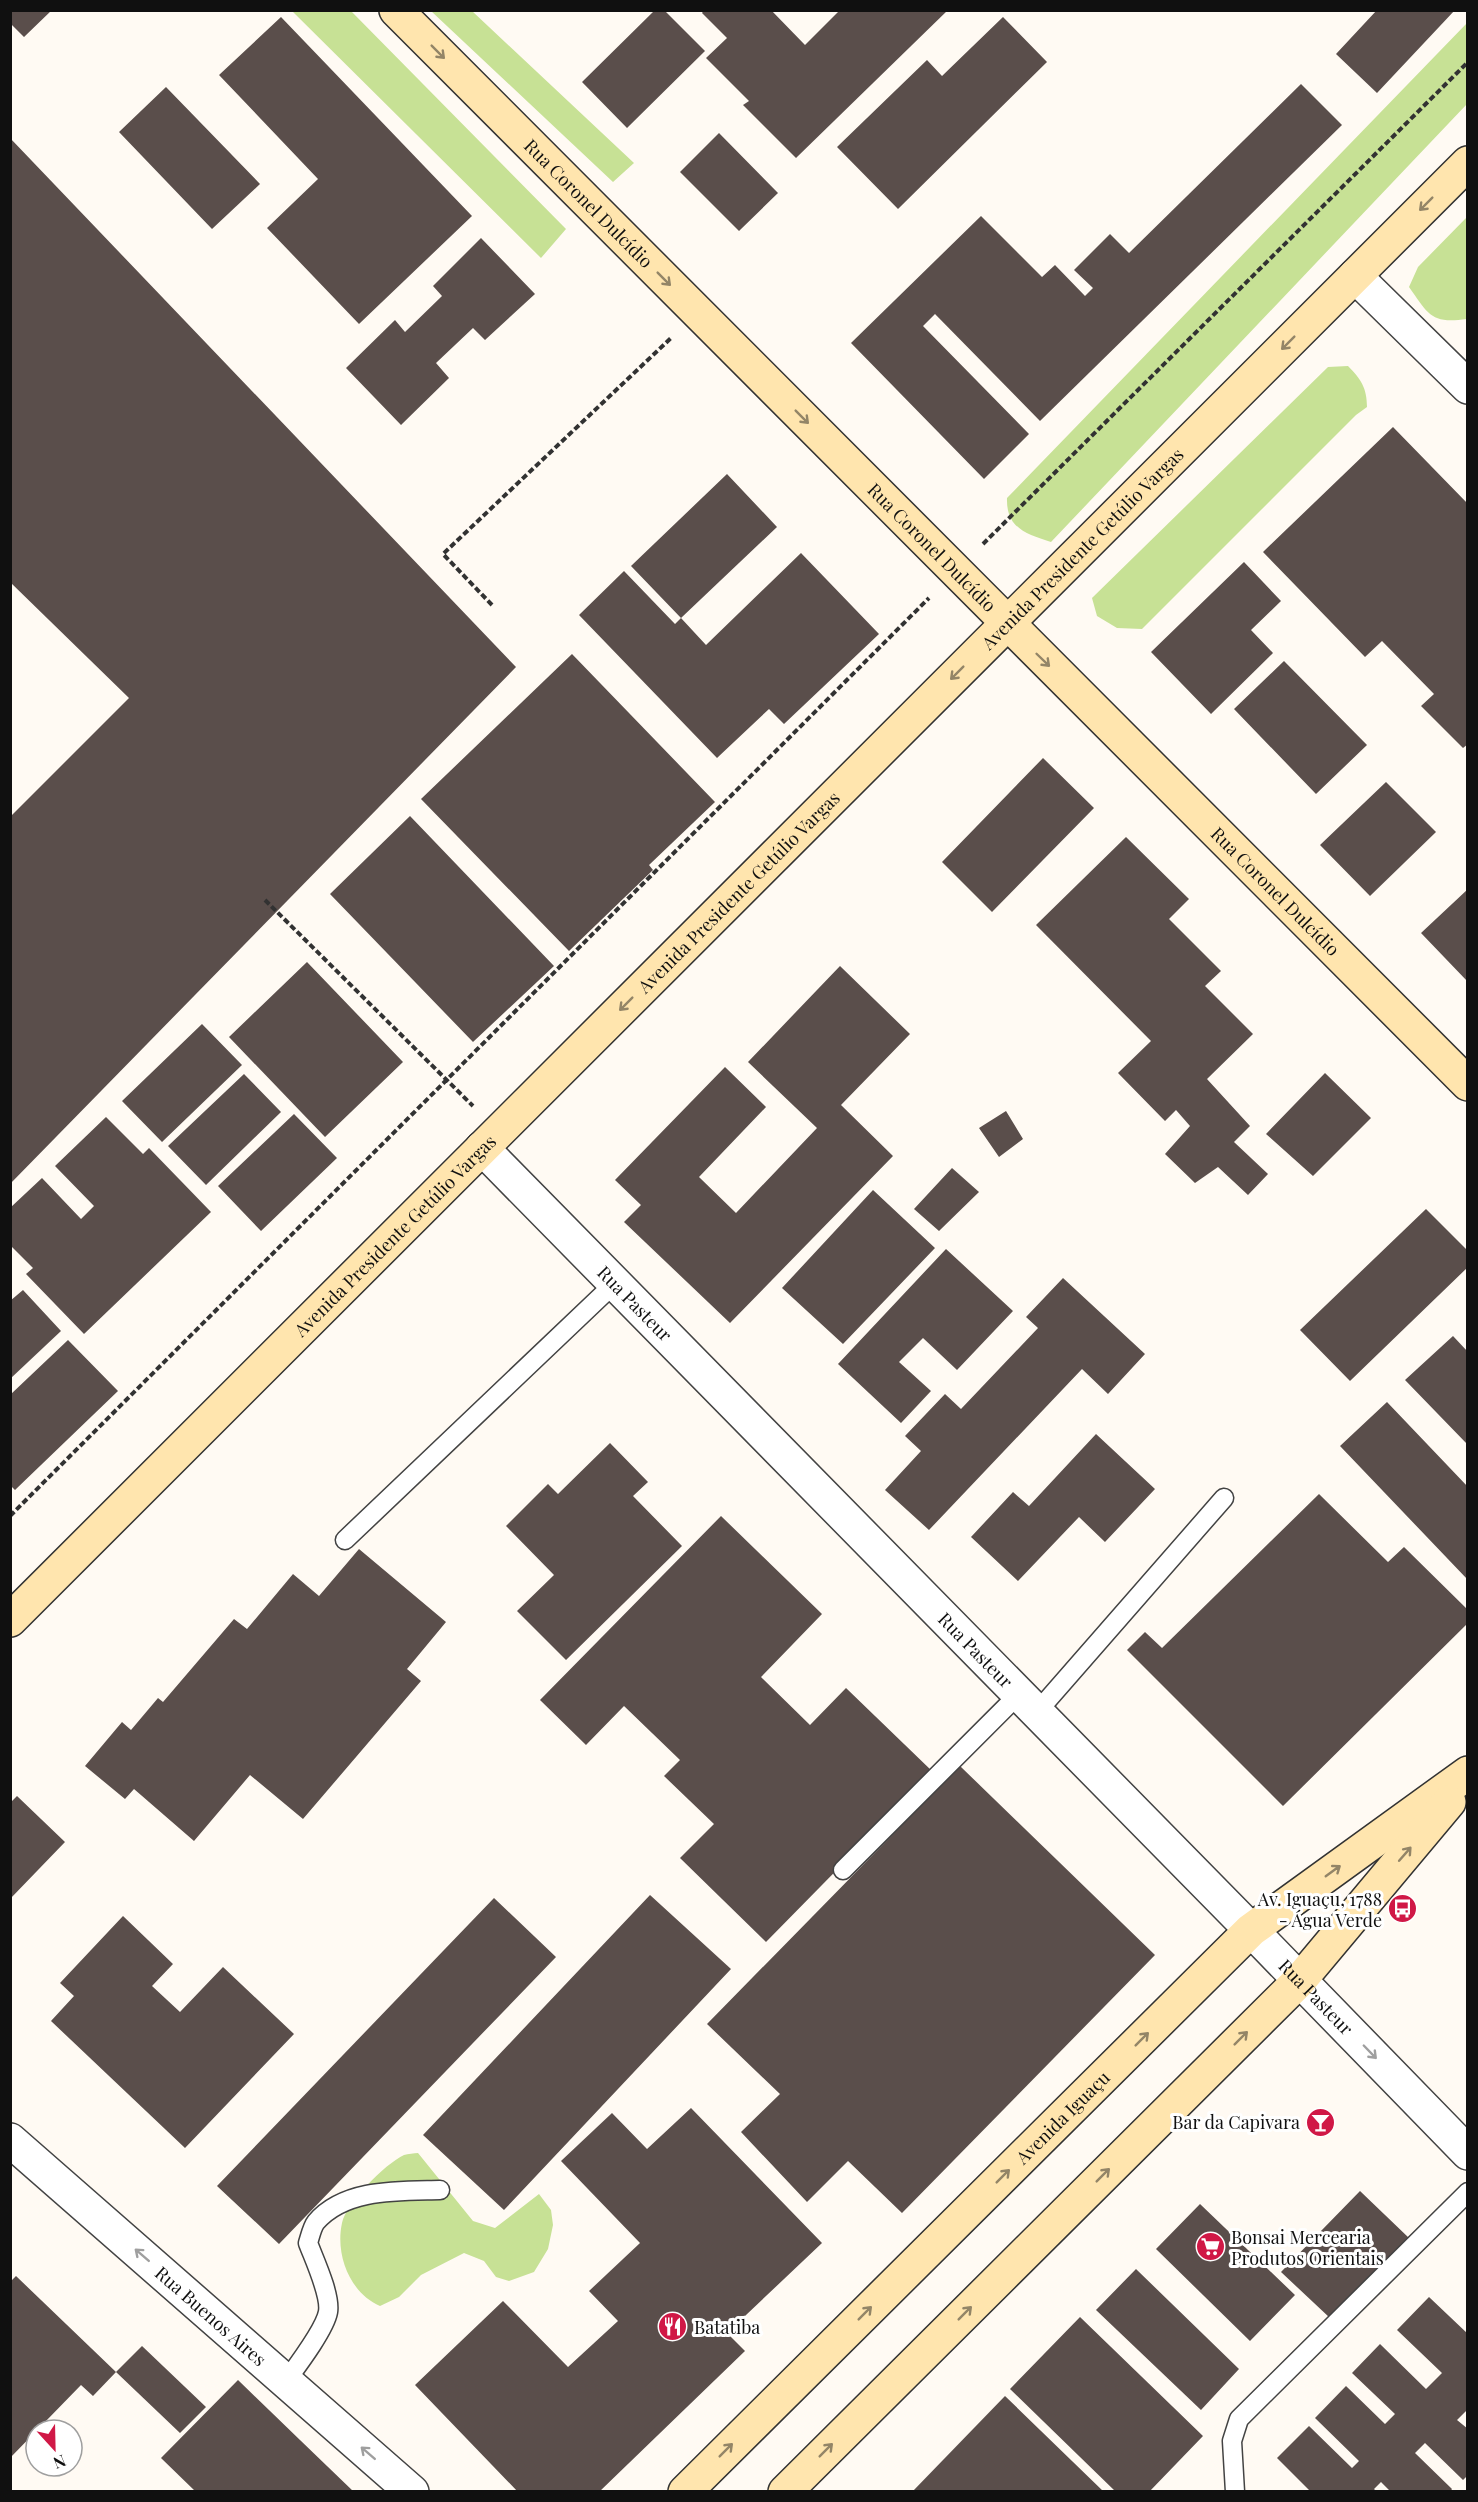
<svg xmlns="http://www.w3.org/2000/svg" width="1478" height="2502" font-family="'Playfair Display',serif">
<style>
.forest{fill:#c7e195}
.building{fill:#5a4e4b}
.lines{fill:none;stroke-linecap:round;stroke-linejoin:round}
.lane-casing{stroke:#434343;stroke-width:21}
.street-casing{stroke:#434343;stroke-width:36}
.secondary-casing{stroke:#323232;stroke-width:36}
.path{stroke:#323232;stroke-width:4;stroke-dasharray:6 3;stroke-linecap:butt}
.lane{stroke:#fff;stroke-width:18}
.street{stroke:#fff;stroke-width:33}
.secondary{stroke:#ffe5ae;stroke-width:33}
.oneway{stroke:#938567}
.oneway2{stroke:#9f9f9f}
.labels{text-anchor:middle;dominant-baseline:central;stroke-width:6;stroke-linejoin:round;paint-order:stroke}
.street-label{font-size:18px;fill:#101010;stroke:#fff}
.poi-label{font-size:18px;fill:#101010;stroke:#fff;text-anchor:end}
</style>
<rect width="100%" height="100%" fill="#fffaf3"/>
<path class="forest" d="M292,11H351L566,229L541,258Z
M431,11H472L634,163L613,182Z
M1467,23V104L1051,542C1026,534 1006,528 1007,498Z
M1467,217V319C1431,324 1429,315 1409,287L1418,267Z
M1348,366C1361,379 1367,388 1367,407L1356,415L1142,629L1117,628L1097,616L1092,598L1328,367Z
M418,2153L473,2221L495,2228L539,2194L551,2210L553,2225L548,2249L534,2272L509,2281L496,2277L484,2261L464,2253L421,2275L399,2297L380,2306C350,2293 335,2255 342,2223C346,2203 385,2164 404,2155C408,2154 414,2153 418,2153Z"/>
<path class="building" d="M10,10H52L24,37L10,23Z
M655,10H664L705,51L627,128L582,82Z
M704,10H771L805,45L840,10H948L796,158L743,105L749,101L706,58L727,38L702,13Z
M1377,10H1455L1377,93L1336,54Z
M281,17L472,216L359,324L267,228L318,179L219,75Z
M1003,17L1047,62L898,209L837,147L927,60L942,76Z
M1301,84L1342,125L1040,421L935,314L923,326L1029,434L984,479L851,343L981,216L1042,277L1055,265L1085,296L1093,288L1074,270L1110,234L1129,253Z
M166,87L260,184L212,229L119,132Z
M719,133L778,193L739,231L680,172Z
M10,138L516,667L10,1184V817L129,698L10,582Z
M481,238L535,294L485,340L473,328L436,363L449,378L401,425L346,368L395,320L405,332L442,296L433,286Z
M1393,427L1468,504V744L1463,748L1421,706L1434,694L1382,641L1365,657L1263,552Z
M727,474L777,527L681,618L631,566Z
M801,553L879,634L784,724L769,709L717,758L579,615L624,571L675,624L681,618L706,645Z
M1244,562L1281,601L1251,630L1273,653L1211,714L1151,652Z
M572,654L715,802L649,865L653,870L569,951L421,799Z
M1284,661L1367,745L1316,794L1234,709Z
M1043,758L1094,808L992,912L942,862Z
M1386,782L1436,832L1370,896L1320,845Z
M410,816L554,966L473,1042L330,894Z
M1126,837L1189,899L1169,919L1221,971L1205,986L1253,1034L1207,1079L1250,1126L1234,1142L1268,1174L1248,1195L1218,1167L1195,1183L1165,1154L1190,1126L1176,1110L1165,1121L1118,1073L1151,1041L1036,925Z
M1468,889V982L1421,933Z
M307,962L403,1062L325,1137L229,1037Z
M840,966L910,1034L841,1105L893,1156L730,1323L624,1222L641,1205L615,1180L725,1067L766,1107L699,1177L736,1213L817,1128L748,1062Z
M202,1024L242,1065L162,1142L122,1101Z
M1325,1073L1371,1118L1313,1176L1266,1134Z
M244,1074L281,1112L206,1185L168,1146Z
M1006,1111L1023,1139L999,1157L979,1128Z
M294,1114L337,1158L261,1231L218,1186Z
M106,1117L143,1154L149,1148L211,1212L84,1334L26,1274L33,1268L10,1245V1208L42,1178L81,1219L94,1206L55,1166Z
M952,1168L979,1192L939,1231L914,1209Z
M873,1190L935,1248L843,1344L782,1288Z
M1426,1209L1468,1251V1267L1350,1381L1300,1330Z
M946,1249L1013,1311L957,1370L923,1338L899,1362L931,1391L901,1423L838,1364Z
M1063,1278L1145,1354L1108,1394L1082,1369L929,1530L885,1490L921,1451L905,1436L945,1394L961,1409L1038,1328L1026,1317Z
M23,1290L61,1331L10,1379V1301Z
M1453,1336L1468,1352V1445L1405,1380Z
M68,1340L118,1391L15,1490L10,1485V1395Z
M1387,1402L1468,1487V1580L1340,1446Z
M1096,1434L1155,1489L1105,1542L1079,1517L1018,1581L971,1537L1013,1492L1029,1506Z
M610,1443L648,1482L633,1496L682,1546L566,1660L517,1611L554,1575L506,1526L548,1484L558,1494Z
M1319,1494L1388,1562L1404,1547L1468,1610V1623L1283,1806L1127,1650L1145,1632L1162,1648Z
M721,1516L822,1614L761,1677L810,1725L846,1688L933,1772L766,1942L680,1858L714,1824L664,1776L680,1760L624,1706L586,1745L540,1700Z
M359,1549L446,1622L407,1669L421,1681L303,1819L250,1775L194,1841L134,1789L125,1799L85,1766L122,1722L131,1730L158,1698L163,1702L234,1619L247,1629L293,1574L319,1596Z
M960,1766L1155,1955L902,2213L848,2161L807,2202L741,2132L780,2094L707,2024Z
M17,1796L65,1842L10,1899V1803Z
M650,1895L731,1969L504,2210L423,2135Z
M494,1898L556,1957L279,2244L217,2186Z
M123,1916L173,1964L152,1986L180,2012L223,1967L294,2034L185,2148L51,2021L74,1996L60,1983Z
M691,2108L822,2243L727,2333L745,2351L599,2492H518L415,2385L503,2301L568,2367L618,2321L589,2291L640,2243L561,2161L612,2113L647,2149Z
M1360,2191L1409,2238L1330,2318L1281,2272Z
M1200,2204L1295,2295L1250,2341L1156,2249Z
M1136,2269L1239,2369L1201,2410L1096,2310Z
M16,2276L116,2372L93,2396L81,2385L10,2458V2282Z
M1429,2297L1468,2334V2409L1457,2420L1468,2429V2475L1463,2480L1425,2443L1415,2453L1452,2489L1450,2492H1391L1381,2482L1374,2489L1377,2492H1311L1277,2458L1309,2426L1352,2468L1359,2461L1315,2418L1346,2386L1385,2424L1395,2414L1352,2373L1380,2344L1426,2389L1442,2373L1397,2330Z
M1080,2317L1203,2436L1149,2492H1116L1010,2389Z
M142,2346L206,2407L180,2433L116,2372Z
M238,2380L300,2440L354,2492H196L161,2458Z
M1005,2396L1104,2492H912Z"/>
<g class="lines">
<defs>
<path id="lane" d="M345,1540L615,1283
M1037,1712L1224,1498
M843,1870L1019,1694
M286,2381C297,2366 325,2329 328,2312C331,2295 314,2259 308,2243C310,2237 312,2227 316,2222C345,2188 400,2191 440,2190
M1235,2492L1232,2441L1239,2419L1468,2192"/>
<g id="street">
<path d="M1355,276L1468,387"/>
<path id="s1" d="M482,1148L1251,1930L1468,2153"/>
<path id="s2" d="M10,2140L412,2492"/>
</g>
<g id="secondary">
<path id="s3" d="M396,10L1468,1084"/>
<path id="s4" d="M10,1620L1468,163"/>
<path id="s5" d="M685,2492L1251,1930L1468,1773"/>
<path d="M785,2492L1300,1980L1449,1802"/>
</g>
</defs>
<use href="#lane" class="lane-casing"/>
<use href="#street" class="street-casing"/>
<use href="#secondary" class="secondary-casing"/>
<path class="path" d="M983,544L1468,62
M492,605L443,554L671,338
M265,900L473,1106
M10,1516L929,598"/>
<use href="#lane" class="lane"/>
<use href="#street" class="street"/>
<use href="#secondary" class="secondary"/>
</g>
<defs><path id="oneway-shaft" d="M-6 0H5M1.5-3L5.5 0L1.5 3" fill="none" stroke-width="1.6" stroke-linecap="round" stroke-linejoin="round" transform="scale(1.5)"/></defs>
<g class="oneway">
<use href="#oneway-shaft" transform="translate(438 52) rotate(45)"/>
<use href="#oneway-shaft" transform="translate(1426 204) rotate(135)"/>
<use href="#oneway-shaft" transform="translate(664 279) rotate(45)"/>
<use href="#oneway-shaft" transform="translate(1288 343) rotate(135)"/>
<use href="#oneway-shaft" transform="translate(802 417) rotate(45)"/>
<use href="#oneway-shaft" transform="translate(1043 660) rotate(44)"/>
<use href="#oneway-shaft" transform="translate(957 673) rotate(135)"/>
<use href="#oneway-shaft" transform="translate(626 1004) rotate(135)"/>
<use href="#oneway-shaft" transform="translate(1405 1854) rotate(-49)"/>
<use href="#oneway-shaft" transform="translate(1333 1871) rotate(-36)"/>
<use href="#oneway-shaft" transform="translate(1241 2038) rotate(-45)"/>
<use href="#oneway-shaft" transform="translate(1142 2039) rotate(-45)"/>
<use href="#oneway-shaft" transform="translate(1103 2175) rotate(-45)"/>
<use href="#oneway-shaft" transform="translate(1003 2176) rotate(-45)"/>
<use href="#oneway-shaft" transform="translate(865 2313) rotate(-45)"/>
<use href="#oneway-shaft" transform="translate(965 2313) rotate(-45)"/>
<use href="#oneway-shaft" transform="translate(726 2450) rotate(-45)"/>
<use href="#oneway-shaft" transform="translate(826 2450) rotate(-45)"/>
</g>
<g class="oneway2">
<use href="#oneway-shaft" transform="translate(1370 2052) rotate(46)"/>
<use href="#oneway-shaft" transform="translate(142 2255) rotate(-139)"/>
<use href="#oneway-shaft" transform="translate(368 2453) rotate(-139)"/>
</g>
<defs>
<symbol id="bus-disc" viewBox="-11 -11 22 22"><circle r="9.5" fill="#d01846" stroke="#fff"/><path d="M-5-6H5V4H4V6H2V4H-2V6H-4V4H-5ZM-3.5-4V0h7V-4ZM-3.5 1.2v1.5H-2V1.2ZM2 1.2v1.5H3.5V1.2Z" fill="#fff"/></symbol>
<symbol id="bar-disc" viewBox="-11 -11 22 22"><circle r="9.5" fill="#d01846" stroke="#fff"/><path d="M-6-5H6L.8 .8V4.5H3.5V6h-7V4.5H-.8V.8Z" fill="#fff"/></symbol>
<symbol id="supermarket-disc" viewBox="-11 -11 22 22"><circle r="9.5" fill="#d01846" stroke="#fff"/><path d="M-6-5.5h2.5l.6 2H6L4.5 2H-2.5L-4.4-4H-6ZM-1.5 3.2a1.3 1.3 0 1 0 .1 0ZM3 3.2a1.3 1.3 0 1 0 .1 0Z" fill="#fff"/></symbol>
<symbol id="restaurant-disc" viewBox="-11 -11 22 22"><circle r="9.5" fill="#d01846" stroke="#fff"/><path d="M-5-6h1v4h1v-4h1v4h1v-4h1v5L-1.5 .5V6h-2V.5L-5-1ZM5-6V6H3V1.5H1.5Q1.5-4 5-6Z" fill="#fff"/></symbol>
</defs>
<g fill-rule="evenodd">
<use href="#bus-disc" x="1386" y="1892" width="33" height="33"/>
<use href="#bar-disc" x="1304" y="2106" width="33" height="33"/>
<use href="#supermarket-disc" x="1194" y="2230" width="33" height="33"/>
<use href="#restaurant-disc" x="656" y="2310" width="33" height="33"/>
</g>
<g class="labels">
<g class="street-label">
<text stroke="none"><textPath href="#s3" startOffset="273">Rua Coronel Dulcídio</textPath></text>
<text stroke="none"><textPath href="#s3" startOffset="759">Rua Coronel Dulcídio</textPath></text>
<text stroke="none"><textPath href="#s4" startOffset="1516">Avenida Presidente Getúlio Vargas</textPath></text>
<text stroke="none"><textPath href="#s4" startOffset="1030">Avenida Presidente Getúlio Vargas</textPath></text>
<text stroke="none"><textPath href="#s3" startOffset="1245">Rua Coronel Dulcídio</textPath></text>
<text stroke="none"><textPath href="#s4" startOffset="544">Avenida Presidente Getúlio Vargas</textPath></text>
<text stroke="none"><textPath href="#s1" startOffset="218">Rua Pasteur</textPath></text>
<text stroke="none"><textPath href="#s1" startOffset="704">Rua Pasteur</textPath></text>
<text stroke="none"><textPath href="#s1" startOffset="1190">Rua Pasteur</textPath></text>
<text stroke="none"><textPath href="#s5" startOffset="532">Avenida Iguaçu</textPath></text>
<text stroke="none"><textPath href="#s2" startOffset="267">Rua Buenos Aires</textPath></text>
</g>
<g class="poi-label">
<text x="1382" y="1899">Av. Iguaçu, 1788<tspan x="1382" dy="21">- Água Verde</tspan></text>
<text x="1300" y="2122">Bar da Capivara</text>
<text x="1231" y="2237" text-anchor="start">Bonsai Mercearia<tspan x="1231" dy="21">Produtos Orientais</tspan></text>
<text x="694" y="2327" text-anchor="start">Batatiba</text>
</g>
</g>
<rect width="1478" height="2502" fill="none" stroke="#101010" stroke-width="24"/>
<g transform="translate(54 2448) rotate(158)"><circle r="28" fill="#ffffff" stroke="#9f9f9f" stroke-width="1.5"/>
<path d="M0-4.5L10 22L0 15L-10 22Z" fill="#d01846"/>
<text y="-9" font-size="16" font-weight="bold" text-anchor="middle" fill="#101010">N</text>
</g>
</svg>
